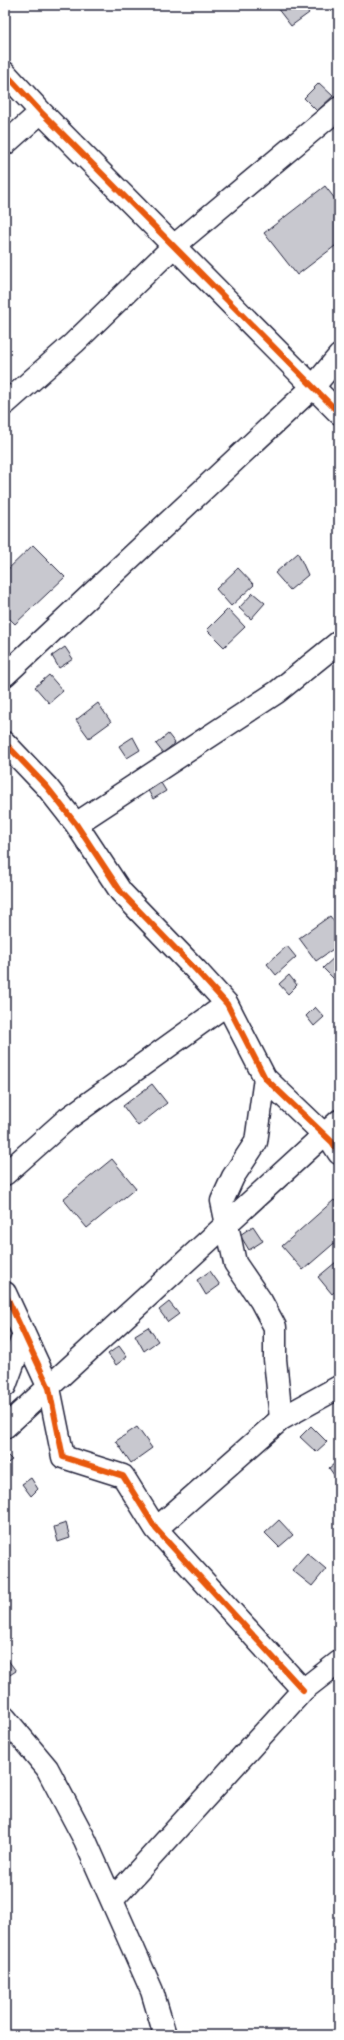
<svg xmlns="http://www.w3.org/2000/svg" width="344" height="2040" font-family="'Indie Flower',sans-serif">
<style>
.building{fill:#c8c8cf;stroke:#22223b}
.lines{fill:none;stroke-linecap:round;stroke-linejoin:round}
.street-casing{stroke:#22223b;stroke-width:25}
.street{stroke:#fff;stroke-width:22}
.cycleway-casing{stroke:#fff;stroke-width:8}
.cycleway{stroke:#e8590c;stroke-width:6}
</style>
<rect width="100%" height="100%" fill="#fff"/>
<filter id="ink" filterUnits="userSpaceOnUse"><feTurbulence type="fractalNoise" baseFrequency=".025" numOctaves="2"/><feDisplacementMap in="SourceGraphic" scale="8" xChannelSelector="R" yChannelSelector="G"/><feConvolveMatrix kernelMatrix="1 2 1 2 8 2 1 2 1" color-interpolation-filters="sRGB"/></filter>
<g filter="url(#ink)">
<path class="building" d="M280,5H303L309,13L291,26L277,8Z
M319,83L333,96L317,111L304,98Z
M325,186L339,204V243L297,275L264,233Z
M33,545L65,577L15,624L5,614V572Z
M298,553L308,575L290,590L275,573Z
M238,568L254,585L231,606L216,589Z
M253,593L265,603L251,619L239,608Z
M228,609L245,627L224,647L207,630Z
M65,647L73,659L59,668L52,656Z
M49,675L63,691L49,703L35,687Z
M98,703L111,722L89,738L76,720Z
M168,734L175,743L163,753L156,744Z
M133,737L140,750L127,758L119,746Z
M158,778L166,791L153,799L146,787Z
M330,916L339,928V945L316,961L299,938Z
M287,946L296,957L276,975L267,964Z
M339,953V984L323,968Z
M289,975L297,985L288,994L279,984Z
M315,1007L324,1017L314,1026L306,1016Z
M152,1084L167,1103L138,1126L123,1106Z
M112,1159L136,1188L87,1228L63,1199Z
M334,1200L339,1205V1239L303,1270L282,1246Z
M253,1226L263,1241L249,1250L240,1235Z
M336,1262L339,1266V1288L332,1294L318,1277Z
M210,1271L220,1285L206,1295L197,1280Z
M169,1302L179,1314L168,1322L159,1310Z
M148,1327L158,1341L144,1351L135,1335Z
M119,1346L127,1357L116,1365L108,1354Z
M311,1426L327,1442L316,1452L300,1437Z
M137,1427L152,1448L131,1463L116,1441Z
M5,1453L12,1460L5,1465Z
M339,1460V1482L329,1468Z
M31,1478L38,1489L31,1496L22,1484Z
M279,1520L293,1535L279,1547L265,1533Z
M66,1523L70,1538L58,1542L54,1527Z
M307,1553L326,1569L312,1586L292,1570Z
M5,1656L16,1671L5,1678Z"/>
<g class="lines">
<defs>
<path id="street" d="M5,73L41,112L339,413
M5,144L41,112
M5,404L74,343L174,246L339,108
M5,675L314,386L339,356
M5,743L47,787L76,824L121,892L196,970L227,1004L265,1078L332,1142L339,1153
M76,824L277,692L339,642
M265,1078L256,1142L233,1177L222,1201L235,1263L261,1301L275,1327V1359L281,1419
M5,1174L67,1119L227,1004
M5,1293L49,1388L63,1457L123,1476L156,1529L303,1690
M5,1386L24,1334
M5,1427L339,1121
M156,1529L281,1419L339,1387
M5,1718L47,1768L85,1840L152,1991L165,2035
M112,1900L303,1690L339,1662"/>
</defs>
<use href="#street" class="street-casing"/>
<use href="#street" class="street"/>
<defs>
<path id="cycleway" d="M5,73L41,112L339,413
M5,743L47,787L76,824L121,892L196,970L227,1004L265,1078L332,1142L339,1153
M5,1293L49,1388L63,1457L123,1476L156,1529L303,1690"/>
</defs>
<use href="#cycleway" class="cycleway-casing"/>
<use href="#cycleway" class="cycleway"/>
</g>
</g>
<rect width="344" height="2040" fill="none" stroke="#fff" stroke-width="20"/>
<rect x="10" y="10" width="324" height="2020" fill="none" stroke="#22223b" stroke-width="1.5" filter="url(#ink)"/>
</svg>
